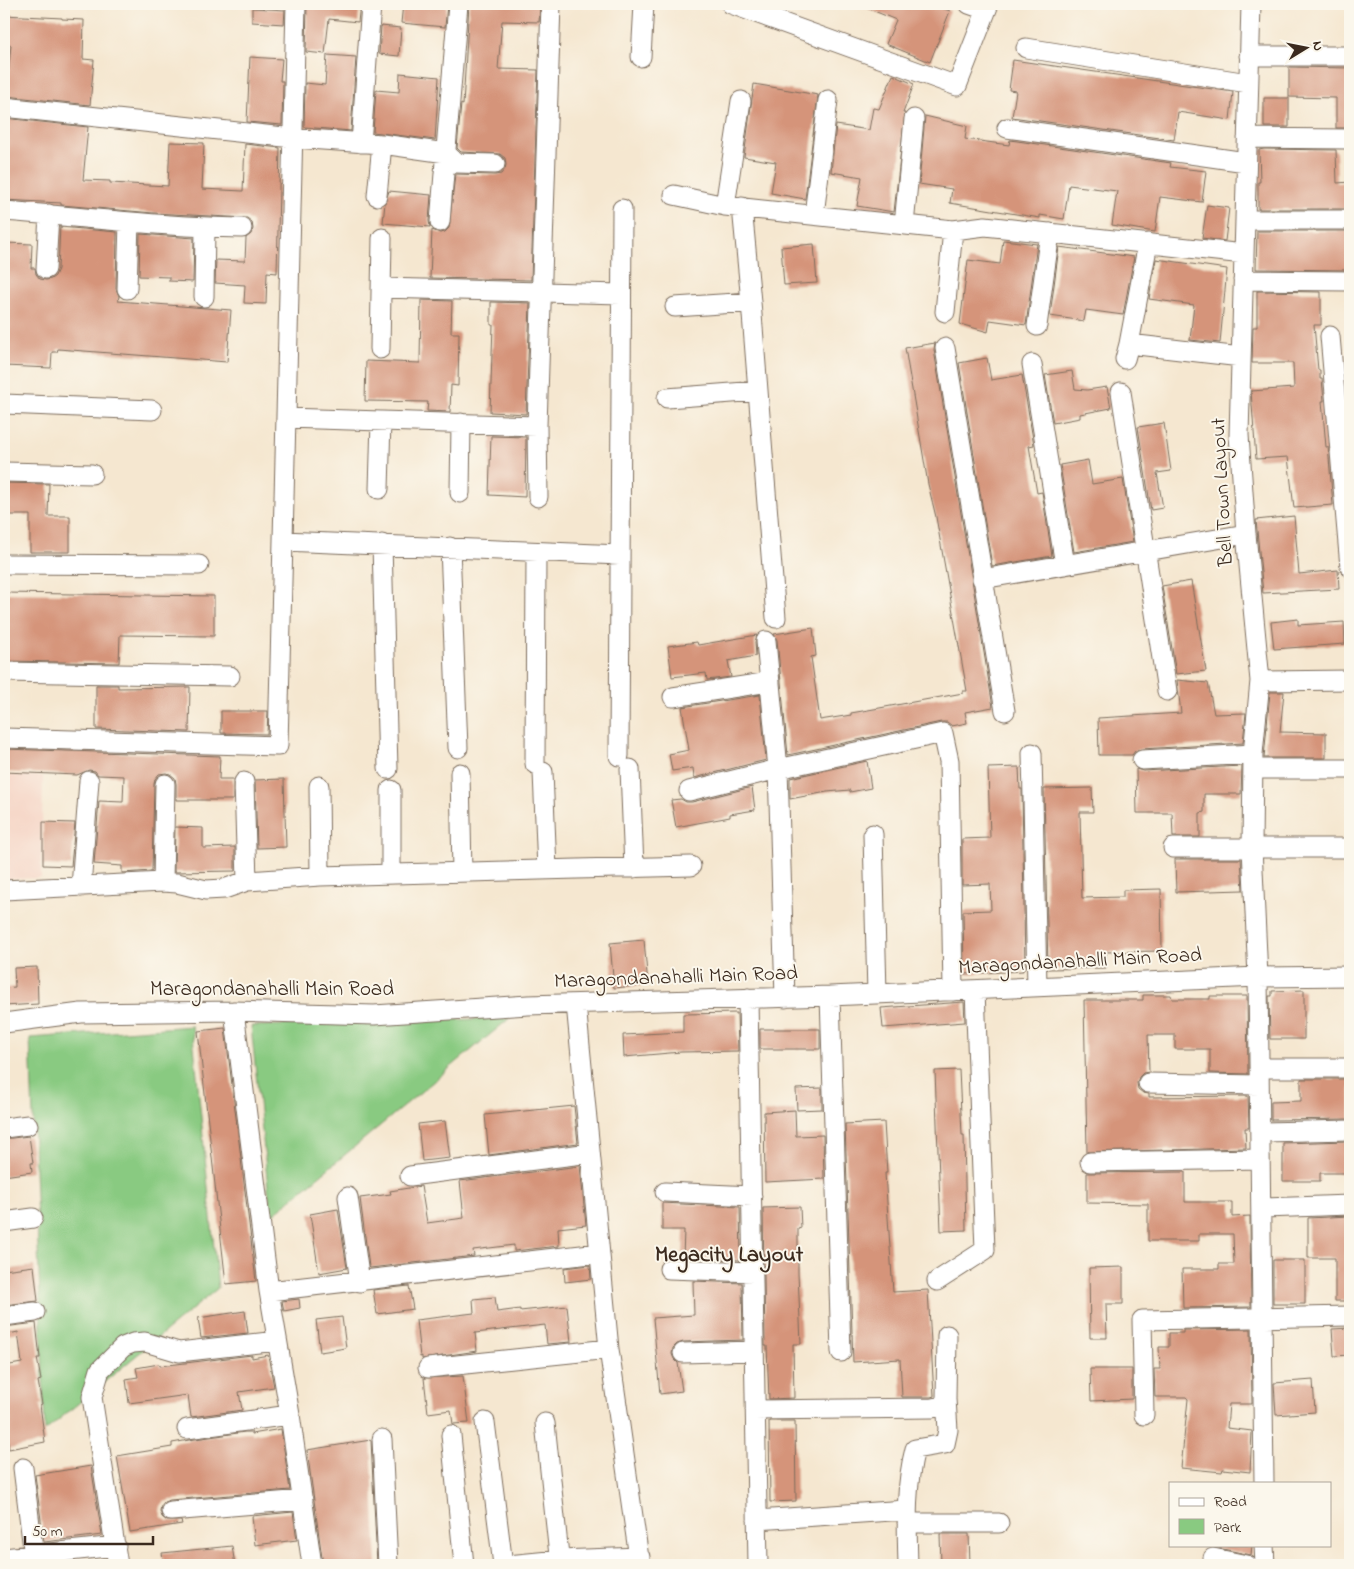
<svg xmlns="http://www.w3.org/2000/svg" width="1354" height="1569" font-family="'Indie Flower',sans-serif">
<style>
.built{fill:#f5d2c2}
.green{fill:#89ca81;stroke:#627a50}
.building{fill:#d5947a}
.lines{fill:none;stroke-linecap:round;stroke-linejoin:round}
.minor-casing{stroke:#7c6c5c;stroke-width:21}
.minor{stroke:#fff;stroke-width:19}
.labels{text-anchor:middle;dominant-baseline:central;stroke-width:4;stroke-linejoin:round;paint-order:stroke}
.street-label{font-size:21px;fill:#3b2a1e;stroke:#fbf7ec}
.neighbourhood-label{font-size:22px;font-weight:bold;fill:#3b2a1e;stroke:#fbf7ec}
</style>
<rect width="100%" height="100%" fill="#fbf7ec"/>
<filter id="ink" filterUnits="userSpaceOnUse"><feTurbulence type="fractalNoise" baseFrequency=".02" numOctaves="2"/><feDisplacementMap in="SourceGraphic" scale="10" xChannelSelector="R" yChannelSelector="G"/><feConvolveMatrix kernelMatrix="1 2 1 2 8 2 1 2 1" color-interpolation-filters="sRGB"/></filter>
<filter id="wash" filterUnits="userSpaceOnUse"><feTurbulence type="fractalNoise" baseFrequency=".0096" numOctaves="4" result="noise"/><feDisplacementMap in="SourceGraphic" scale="20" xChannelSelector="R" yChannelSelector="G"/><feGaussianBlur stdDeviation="1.12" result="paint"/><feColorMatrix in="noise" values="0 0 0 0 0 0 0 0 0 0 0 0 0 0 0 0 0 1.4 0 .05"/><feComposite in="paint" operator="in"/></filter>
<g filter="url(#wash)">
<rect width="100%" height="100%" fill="#f5e7d0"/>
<path class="built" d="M4,775L43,776L41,878L4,879Z"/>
<path class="green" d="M510,1018L271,1216L251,1026Z
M192,1026L218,1288L45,1431L30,1038Z"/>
<g id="blocks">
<path class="building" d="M307,4H360L358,22L329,19L325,54L306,52Z
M403,4H447L445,27L401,23Z
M469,4H540L539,22L502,21L498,69L538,70L531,280L430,278L432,230L440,233L445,232L449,228L455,174L495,175L501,174L505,169L506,165L505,158L500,154L461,152L457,148L461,104L463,105Z
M857,4H931L950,11L930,62L886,44L896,20Z
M252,8L285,10L284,24L252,22Z
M4,15L62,18V19L84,20L83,59L94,60L90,105L6,96L11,45L4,44Z
M381,26L401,28L399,56L379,54Z
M327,55L356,57L351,131L304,127L305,83L325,85Z
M250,57L282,59L280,81H283L282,125L247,122Z
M1013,60L1233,92L1230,120L1178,112L1174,140L1012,117L1016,91L1009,90Z
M1289,67L1350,68V128H1336V98L1289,97Z
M400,73L439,77L435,140L373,132L376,90L399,92Z
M893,75L914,84L903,113H905L894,212L857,206L862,177L831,172L836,125L869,130L873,108L879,109Z
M754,84L818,95L805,199L771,193L776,162L744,157Z
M1264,98H1289V127H1264Z
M925,116L967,126L965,139L1009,145L1010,140L1171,163L1170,167L1206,171L1202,202L1160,197L1155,232L1112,225L1117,191L1069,185L1064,219L1040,215V218L950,203L952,189L919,184Z
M4,118L88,127L83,180L110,181V183L168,186L170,142L204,143L202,189L243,191L245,144L280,148L277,273L267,272L266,304L244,303L245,285L215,283L216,260L245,261L246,238L251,234L253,229L252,222L247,218L153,213L61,205V203L4,200Z
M1264,149L1336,150L1337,183L1350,182V209H1258V182H1260L1259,150Z
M389,191L431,195L429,221L430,227L383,223L385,203Z
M1207,205L1229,208L1225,241L1202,238Z
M60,227L117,232L116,289L119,296L118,301L231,310L227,362L58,349L57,352H52L51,368L4,366V243L32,244L31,268H35L36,274L40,279L46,280L51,279L55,276L58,269Z
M1257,231H1350V270L1256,269Z
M140,234L194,238L193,282L169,281V277L139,276Z
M1003,240L1037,244L1026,325L990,320L988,332L960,324L968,260L1000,264Z
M814,244L817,283L784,285L781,247Z
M1059,247L1134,257L1123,315L1086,310L1084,321L1050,316Z
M1156,259L1227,269L1220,343L1190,340L1194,305L1149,299Z
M1257,291L1321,292V325H1314L1318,370H1320V379H1322L1324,401H1322L1326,447H1328L1333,505L1294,508L1288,457L1256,459L1251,391L1294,388L1293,363H1252L1253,327H1257Z
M421,300L452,301L451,333H459L458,386L451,385L450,412L427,411L428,402L365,401L366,361L420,363Z
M491,302L530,303L526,414L490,412L493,325H491Z
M935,343L934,350L993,707L965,712L967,723L952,726L947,722H941L788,755L777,640L774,634L813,628L816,656L811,657L820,720L851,715V713L874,709L963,693V691H967L936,517L928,484L905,348Z
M987,358L991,380L1022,375L1034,445L1029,446L1037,493L1042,492L1052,556L992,566L959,363Z
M1072,371L1075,389L1087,390L1107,387L1111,408L1080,414V418L1053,423L1045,375Z
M1350,375V398H1347L1345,376Z
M1164,423L1171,471L1157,473L1163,508L1151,510L1138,427Z
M491,436L526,437L525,497L489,495Z
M1088,460L1092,484L1123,479L1133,542L1074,552L1060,465Z
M4,483L49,484L48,516H70V552H30V515H4Z
M1294,516L1299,574L1338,570L1339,589L1263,593L1256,520Z
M1191,581L1206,671L1176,674L1162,586Z
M4,593L214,596V636L120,635L119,663L4,661Z
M1298,619V625L1344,622L1345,644L1274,649L1271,622Z
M757,635L755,642L756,656L728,661L731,677L707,680L706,673L672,677L668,646L697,642L698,645Z
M1177,680L1208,683L1214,714L1246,713L1243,743L1141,749L1135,751L1132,755H1099L1098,718L1181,713Z
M96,685H118V688L190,687L189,732L96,729Z
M1270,692H1284L1280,732L1326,733V758H1264Z
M760,695L766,760L694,778L693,768L672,771L669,754L689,750L682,707Z
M221,711H268L267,734L221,733Z
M4,749L220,756L219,779H233V800H176V784L175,778L170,774L166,773L159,774L155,779L154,784L152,871L122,873V866L94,864L99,801L123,802L124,776L98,775L95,771L89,770L77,775L4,772Z
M867,761L871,788L850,792V790L827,792L790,799V778Z
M1242,766L1241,794H1204V812L1200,813V837H1173L1172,813H1137L1136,769L1143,771Z
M1019,767L1020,789H1022L1025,969H1023V971L964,974L963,911L991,910L990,884L962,885V839L990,838L988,768Z
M284,779L286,847L257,848L255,780Z
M752,787L755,810L730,814V817L676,827L671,800L681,799L686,802H692Z
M1092,788L1093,812H1080L1082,898L1123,897V890L1161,889L1162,951L1106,952V968L1048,969L1044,789Z
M43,822L75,823L71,866L43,865Z
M175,827L203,828V848L235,847V871L174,872Z
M1175,859H1241L1243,890L1176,892Z
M644,940L648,985L614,988L610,943Z
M37,967L38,1004L4,1006V988L15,987L14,968Z
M1304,990V1039H1270L1269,996H1272V991Z
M1143,995H1171L1172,999H1210V996H1247L1248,1074L1210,1073V1049H1175V1035H1148L1149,1072L1143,1073L1139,1077L1137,1083L1138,1089L1143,1093L1149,1094V1097L1248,1096L1249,1128H1245L1246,1148L1087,1152L1084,1000H1143Z
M964,1002L965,1022L883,1028L881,1008Z
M737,1013L738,1051L681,1052L624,1057L623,1035L683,1032V1014Z
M225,1028L256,1281L226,1284L198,1031Z
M760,1029H820V1049H760Z
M959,1070L962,1135H964L966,1230L941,1231L935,1071Z
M1301,1079H1350V1119L1271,1120V1102L1301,1101Z
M822,1088V1109L797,1110L796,1089Z
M574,1106L578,1143L489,1155L485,1115Z
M795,1110L796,1136L823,1135L824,1179L765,1182L764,1112Z
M445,1121L450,1158L422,1161L418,1124Z
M884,1122L887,1173H885L893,1292L928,1290L934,1396L931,1397H902L900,1359L853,1362L845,1124Z
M29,1136L33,1163H31L32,1172L4,1176V1139Z
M1348,1141L1349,1173H1320V1181H1283V1143Z
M580,1166L586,1225L558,1228L559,1246L514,1251V1245L473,1250L474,1256L370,1268L369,1267L360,1198L391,1194L390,1191L421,1186L427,1223L464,1218L460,1181Z
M1185,1172V1202H1232V1217L1250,1216L1251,1307L1183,1308L1182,1269H1219V1264H1234L1233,1234H1199V1241H1148V1204L1087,1203V1173Z
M662,1203L740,1207L741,1260L683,1258L684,1230H662Z
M800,1207L801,1228L798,1229V1273L801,1344H793L794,1398L769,1399L767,1346H765L763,1208Z
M338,1209L347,1268L319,1273L310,1214Z
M1350,1216V1301H1335V1258H1308V1218Z
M1273,1260H1305V1304H1273Z
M590,1265L591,1279L565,1282L564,1268Z
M34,1266L38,1301L4,1305V1270Z
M1123,1267V1304H1106L1107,1338H1090L1089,1268Z
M693,1281L742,1283L743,1340L683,1342L677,1344L673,1348L672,1354L674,1359L678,1363L682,1391L660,1394L653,1318L694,1315Z
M409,1286L413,1309L377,1314L373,1290Z
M495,1297L497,1312L520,1309V1311L567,1306L571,1342L547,1344L545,1325L475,1333L477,1351L422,1359V1356L420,1357L416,1320L474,1313L473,1299Z
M299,1299L300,1308L284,1311L282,1301Z
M245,1311L248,1333L201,1338L198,1318Z
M342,1317L346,1348L320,1352L316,1320Z
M36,1323L40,1358H37L41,1380L38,1381L42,1404L40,1405L45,1442L9,1449L4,1417V1366L22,1363L18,1332L4,1335V1327Z
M1350,1328V1355L1334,1356L1332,1329Z
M1251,1329L1252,1404H1229L1227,1428L1252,1431L1250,1472L1223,1469L1222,1472L1181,1468L1188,1399L1186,1397H1155L1154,1369H1160L1159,1347H1169V1333H1183V1330Z
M252,1355V1358L268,1355L274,1387L239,1392L242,1410L191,1417L188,1395L129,1403L126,1379L138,1377L136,1368L159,1364L160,1366Z
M1090,1369H1132V1399L1091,1401Z
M463,1376L469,1423L453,1424L451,1410L428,1413L424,1378Z
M1313,1380L1315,1412L1276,1415L1274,1383Z
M769,1421H795L796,1501L770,1502Z
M281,1429L290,1490L170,1500L164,1502L161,1506L160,1511L162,1517L167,1521H181L182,1524L130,1532L117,1456L172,1447V1443L195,1439L245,1432H252V1434Z
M371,1440L377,1565H323L307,1450Z
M91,1466L102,1535L44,1542L35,1475Z
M293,1512L297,1540L255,1545L252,1516Z
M940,1534H969L970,1565H941Z
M1213,1545H1252L1251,1555L1213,1547Z
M232,1546L235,1565H164L162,1553Z"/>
</g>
</g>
<g filter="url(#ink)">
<use href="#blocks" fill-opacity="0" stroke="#7c6c5c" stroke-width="1"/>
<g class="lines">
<defs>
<path id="minor" d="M731,4L957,86L989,4
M969,4L986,10
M1251,4L1239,435L1246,534L1260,681L1253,754L1252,848L1258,977L1264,1483
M1026,48L1248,83
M1249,56H1350
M641,57L644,4
M4,107L293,138L382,144L446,153L456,163L495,164
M1007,128L1246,162
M1247,138L1350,139
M361,143L371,4
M674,195L725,206L953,230L985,226L1244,254
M377,196L382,144
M725,206L741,101
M742,207L751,302L776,618
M4,211C83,217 162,227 242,228
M814,215L828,100
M1245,220H1350
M440,222L458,4
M904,225L914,119
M46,269L49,214
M1243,280L1350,281
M381,288L621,294
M127,289L129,222
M204,297L205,227
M675,307L751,302
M945,312L953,230
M1037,326L1050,233
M1330,336L1350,567
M1129,344L1241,357
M945,348L1005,711
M380,349L382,238
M1125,359L1129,344L1148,243
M1032,364L1065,565
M1121,392L1167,691
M667,398L758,391
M4,404L152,410
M286,418L537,426L551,4
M537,426L538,497
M4,472L92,474
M379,489L381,421
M460,493L461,423
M283,541L620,555
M382,544L388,769
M450,547L458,748
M4,564L199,565
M982,579L1246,534
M766,641L778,769L785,998
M4,672L230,676
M1260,681L1350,680
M673,697L770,682
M4,738L278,746L296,4
M1032,753L1037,986
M619,756L622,209
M1142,760L1253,754
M535,764L536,552
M630,769L634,868
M1253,769H1350
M543,772L547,870
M460,773L462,872
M244,782L247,881
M319,786L320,876
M391,790V874
M689,791L778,769L943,733L949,761L953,991
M873,834L877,994
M1173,848H1350
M163,882L165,784
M81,887L89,781
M4,890L163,882L177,883L206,890L224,889L247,881L320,876L691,866
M830,996L841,1352
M748,998L758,1565
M576,1004L609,1349L640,1565
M234,1011L269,1291L290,1415L312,1565
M4,1023L81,1013L234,1011L374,1015L528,1005L830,996L1258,977L1350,976
M1259,1068H1350
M1148,1083L1259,1085
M4,1128L28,1125
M1260,1132L1350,1130
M1090,1162L1260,1159
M410,1176L590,1153
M665,1192L752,1196
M348,1197L360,1282
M1261,1208L1350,1205
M4,1222L33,1218
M669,1269L753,1272
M937,1281L985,1250L975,990
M269,1291L599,1253
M4,1316L35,1312
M683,1353L754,1351
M428,1368L609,1349
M755,1410L932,1408L942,1406L946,1399L947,1335
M1144,1415L1142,1320L1350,1316
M485,1422L503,1565
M545,1423L560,1565
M187,1429L290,1415
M451,1435L464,1565
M382,1439L388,1565
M23,1468L35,1565
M171,1511L303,1500
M757,1520L906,1510
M907,1523H999
M1264,1545L1265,1565
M4,1558L116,1546
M1213,1558L1247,1565
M118,1565L92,1397L100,1370L123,1347L133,1343L145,1342L179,1352L277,1341
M508,1565L559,1560L640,1557
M908,1565C907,1526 905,1487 915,1449L945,1444L948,1430L946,1399"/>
</defs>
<use href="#minor" class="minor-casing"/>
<use href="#minor" class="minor"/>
</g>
</g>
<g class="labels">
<g class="street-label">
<text transform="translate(1223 492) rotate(-93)">Bell Town Layout</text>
<text transform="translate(1080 962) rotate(-3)">Maragondanahalli Main Road</text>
<text transform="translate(676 978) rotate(-2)">Maragondanahalli Main Road</text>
<text x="272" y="990">Maragondanahalli Main Road</text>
</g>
<g class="neighbourhood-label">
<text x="729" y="1256">Megacity Layout</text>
</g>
</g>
<rect width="1354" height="1569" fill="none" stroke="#fbf7ec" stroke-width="20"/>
<rect x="1169" y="1482" width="162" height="65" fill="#fbf7ec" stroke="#aea59a"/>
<rect x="1179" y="1498" width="25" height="8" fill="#ffffff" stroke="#aea59a"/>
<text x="1214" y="1506" font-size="15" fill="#3b2a1e">Road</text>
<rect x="1179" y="1519" width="25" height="15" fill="#89ca81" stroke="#aea59a"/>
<text x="1214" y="1532" font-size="15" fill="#3b2a1e">Park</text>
<g transform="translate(1306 48) rotate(80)" stroke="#fbf7ec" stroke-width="4" paint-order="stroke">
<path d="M0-4L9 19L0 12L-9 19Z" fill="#3b2a1e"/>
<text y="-8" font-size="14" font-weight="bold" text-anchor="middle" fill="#3b2a1e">N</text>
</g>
<path d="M25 1536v8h128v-8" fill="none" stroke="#3b2a1e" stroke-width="2.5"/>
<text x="32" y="1536" font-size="15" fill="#3b2a1e" stroke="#fbf7ec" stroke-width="4" paint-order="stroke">50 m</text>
</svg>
